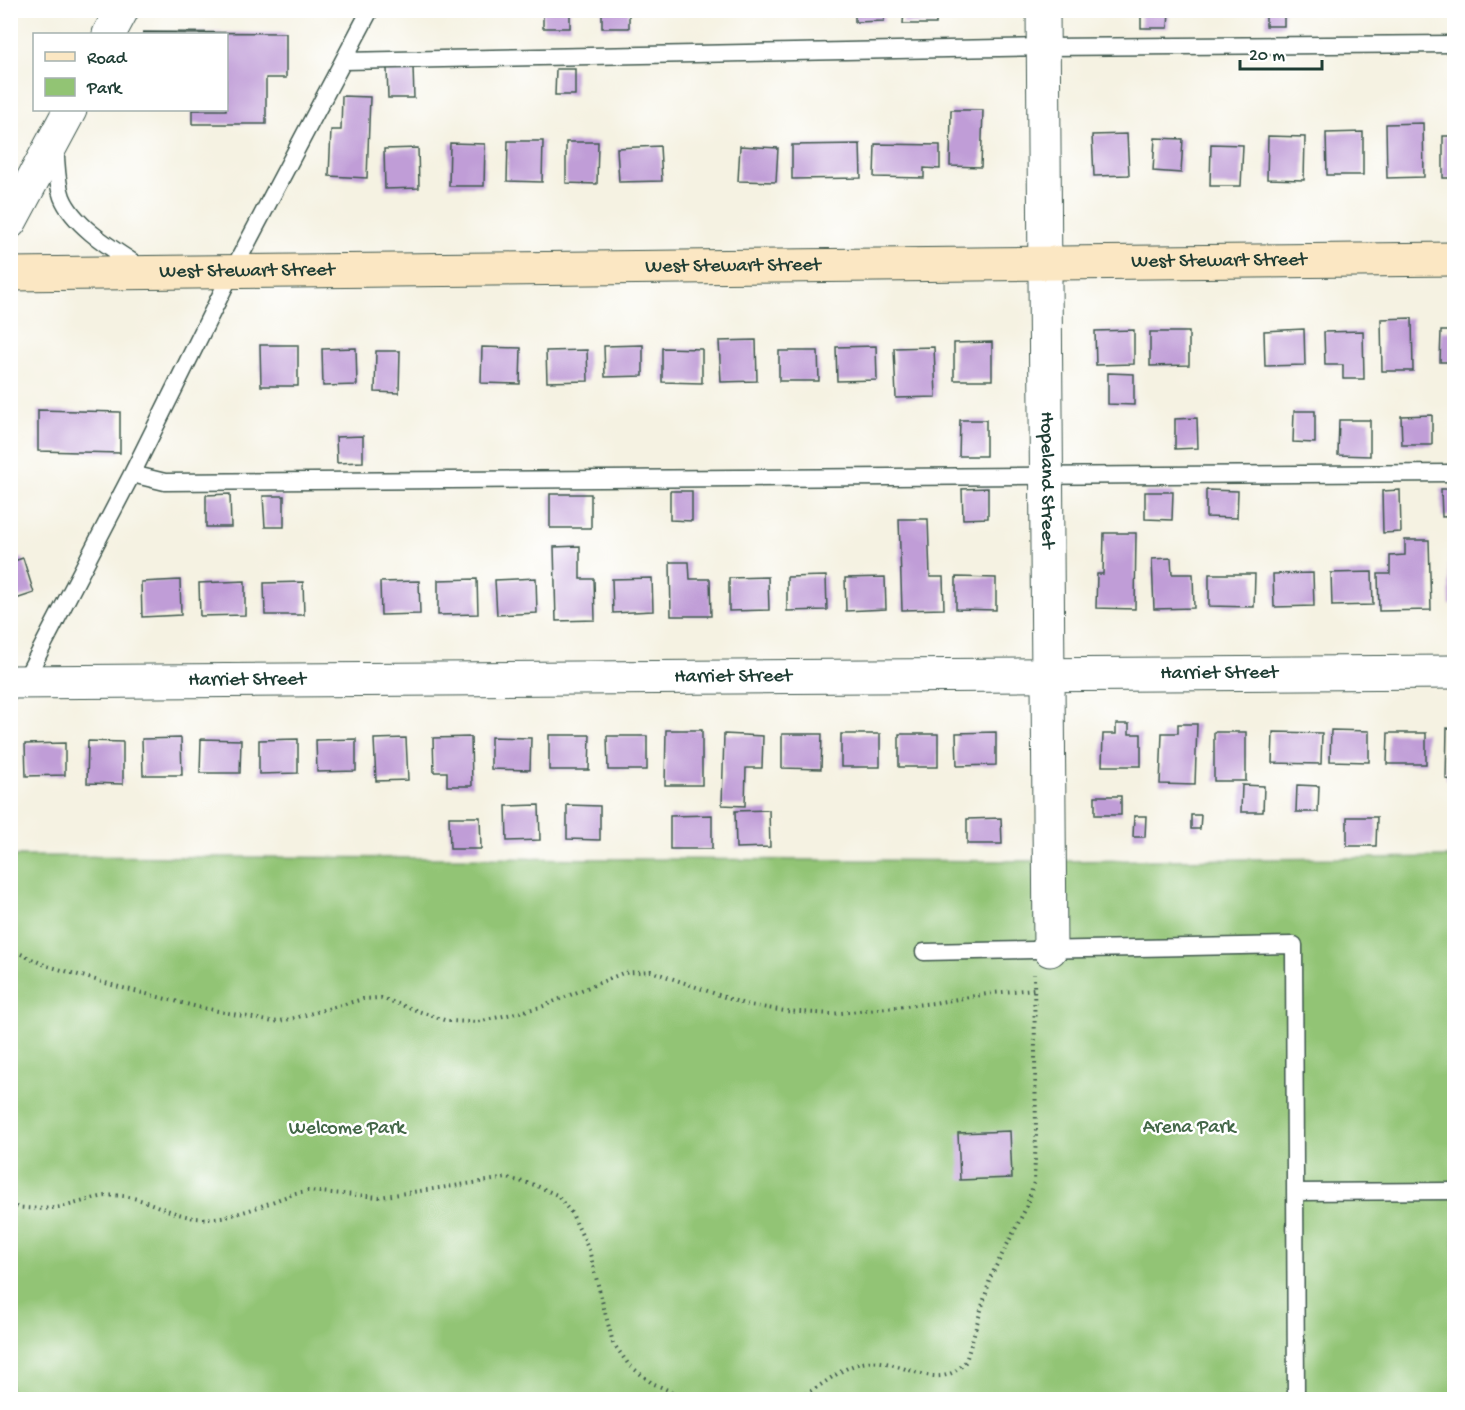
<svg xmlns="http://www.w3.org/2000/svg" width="1465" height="1410" font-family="'Gochi Hand',sans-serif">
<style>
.green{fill:#92c474;stroke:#588054;stroke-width:1.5}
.building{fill:#c09dd7}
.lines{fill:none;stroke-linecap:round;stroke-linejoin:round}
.service-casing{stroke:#3f584e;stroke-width:19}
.minor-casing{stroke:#3f584e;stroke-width:35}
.tertiary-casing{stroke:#3f584e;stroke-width:35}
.secondary-casing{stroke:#3f584e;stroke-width:35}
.path{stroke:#3f584e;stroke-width:4;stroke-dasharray:1.5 4.5;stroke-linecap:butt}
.service{stroke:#fff;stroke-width:16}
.minor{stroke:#fff;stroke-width:33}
.tertiary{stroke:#fff;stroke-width:33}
.secondary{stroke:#fbe7c3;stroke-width:33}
.labels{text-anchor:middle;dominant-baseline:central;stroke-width:5;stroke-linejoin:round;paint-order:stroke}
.street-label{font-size:20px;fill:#1f3d34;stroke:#fff}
.park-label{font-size:20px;fill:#426647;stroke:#fff}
</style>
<rect width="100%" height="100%" fill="#fff"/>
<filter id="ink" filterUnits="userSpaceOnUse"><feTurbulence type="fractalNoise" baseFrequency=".0167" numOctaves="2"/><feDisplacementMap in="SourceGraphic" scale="12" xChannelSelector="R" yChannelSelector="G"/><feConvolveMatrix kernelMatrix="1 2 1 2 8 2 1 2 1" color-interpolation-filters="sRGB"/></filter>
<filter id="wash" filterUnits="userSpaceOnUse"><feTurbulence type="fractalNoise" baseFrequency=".008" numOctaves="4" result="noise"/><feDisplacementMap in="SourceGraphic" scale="24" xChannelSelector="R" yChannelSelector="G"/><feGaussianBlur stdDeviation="1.35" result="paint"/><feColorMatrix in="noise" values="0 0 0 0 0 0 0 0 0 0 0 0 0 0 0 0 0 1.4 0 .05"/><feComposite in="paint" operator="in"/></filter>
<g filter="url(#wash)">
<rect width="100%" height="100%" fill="#f5f2e2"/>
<path class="green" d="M10,856L1051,861L1454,857V1399H11Z"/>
<g id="blocks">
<path class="building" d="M543,10H570V28H543Z
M602,10H629V28H602Z
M855,10H884V21L855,22Z
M904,10H936V24H903Z
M1141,10H1169L1168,28H1141Z
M1266,10H1284V26H1266Z
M143,32L286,33V78H266V124H192V110H226V34H143Z
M413,67L414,98H388L387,68Z
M556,69H575V95H555Z
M342,96L370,97L367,178L329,176L331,130H341Z
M951,110H983L981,167L950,166Z
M1423,123L1424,177L1387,178L1386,124Z
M1363,132V175H1327L1326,133Z
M1127,134L1129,175L1094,176L1092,135Z
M1268,136L1305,137L1304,180L1267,179Z
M1443,136H1454V178H1443Z
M1155,138L1183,139L1181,173L1153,171Z
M508,141H543L542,182L507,181Z
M566,142H598L597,184L566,183Z
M450,143L485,144L484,186H449Z
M860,144L861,178L792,179V145Z
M875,144L940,145V169L924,168V178L874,177Z
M1211,144L1243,145L1241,186H1210Z
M660,146L662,181L619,182L617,148Z
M740,146L778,148L776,182L738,181Z
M418,148L419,188L385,189L384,149Z
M1412,318L1413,371H1382L1381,319Z
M1304,329L1305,365L1265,366L1264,331Z
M1134,330V364L1096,365L1095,331Z
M1363,331L1364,379H1343V365H1325L1324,332Z
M1441,331H1454V362H1440Z
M1150,332H1189V365L1150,366Z
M756,340L757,381L721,382L719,341Z
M992,342V380H954V343Z
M260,345H298V386H261Z
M643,345V376L605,377L604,346Z
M876,346L877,380L837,381L836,347Z
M482,347L521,348L520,384L481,383Z
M934,347L936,397L896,398L894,348Z
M356,348L357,385L323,386L322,349Z
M662,348L702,349V383L662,382Z
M587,350L588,381L547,382L546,351Z
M376,351H400L399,393L375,392Z
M779,351H818L819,381H779Z
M1108,373L1134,374V405L1108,404Z
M38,410L120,412V453L38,451Z
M1294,411H1315V443L1293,442Z
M1432,415V445H1402L1401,416Z
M1197,418L1198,448L1175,449V419Z
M960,420H986V456H959Z
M1339,420H1370V456L1338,455Z
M363,436V462L337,463L336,437Z
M988,488V518L963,519L962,489Z
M1441,489H1454V516L1442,517Z
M1206,490L1238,491L1237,518L1206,517Z
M1400,490L1401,532L1383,533L1382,491Z
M670,491H692V521L670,520Z
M1145,492H1173L1172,520L1145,519Z
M230,494L231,527H206V495Z
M550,494H591V528H550Z
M263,496H284V527H265Z
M899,519H928L930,577H943L944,609L902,610Z
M1104,533H1136L1135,609L1096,608L1097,574H1103Z
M1405,540H1429L1431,610L1379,611L1378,574H1390V556L1405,555Z
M580,546V579H594L595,620L556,621L554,547Z
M11,552L14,561L23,558L34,593L10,601Z
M1448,555H1454V605H1450Z
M1171,558L1172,574H1193L1194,608L1154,609L1152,559Z
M670,562H689L690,579H710L711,616H671Z
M1372,572L1373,605L1332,606L1331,573Z
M1313,573L1314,606L1274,607L1273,574Z
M1209,574H1255L1254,607L1209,606Z
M826,576L827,610L787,611V577Z
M768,577L769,610L729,611V578Z
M885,577L886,609L846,611L845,578Z
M956,577L996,578V610L956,609Z
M536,578L537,613L497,615L495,580Z
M652,578L653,611L613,613L612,579Z
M477,579L478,614L438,615V580Z
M180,580L181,615L142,617L141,582Z
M245,581V615L200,616L199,583Z
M419,581L420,614L381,615L380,582Z
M303,582L304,615H265L264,583Z
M1116,724H1129V734H1141V766H1102L1103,734H1116Z
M1178,724H1197L1195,785L1160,784L1162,733H1178Z
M1447,728L1454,729V780L1446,779Z
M666,730H702V785H665Z
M1331,730L1369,731V762L1330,761Z
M996,732V765L957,766L956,733Z
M1214,732H1246V781H1214Z
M1273,732L1322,733L1321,764L1272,763Z
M1388,733H1426V764H1387Z
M724,734L763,736L762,768H746L745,806L722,805Z
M782,734H822L821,769L782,768Z
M841,734H880V767H841Z
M899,734H938V767H899Z
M549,735H590L589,770H549Z
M607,736H647V770H608Z
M471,737L472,786H447V772H434L433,738Z
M491,737L531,738L530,770L491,769Z
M181,738L182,775H143L142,739Z
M406,738L408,780L376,781L374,739Z
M201,739L241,740L240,773H200Z
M298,739V773L259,774V740Z
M356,739V771L317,772L316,740Z
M88,741L123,742V784L87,783Z
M65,743V775L26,776L25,744Z
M1242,785L1264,786L1263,812H1241Z
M1297,785L1319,786L1318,812H1296Z
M1095,796H1121V815H1095Z
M539,805L540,840L507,841L506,806Z
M567,805L600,806V840L567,839Z
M769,810L770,847L736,848L735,811Z
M712,815V849H670V816Z
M1191,815H1201L1200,829H1191Z
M1134,816H1146L1145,837H1133Z
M449,817H480L481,849H450Z
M1347,817H1377L1376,846H1347Z
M1001,818L1002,844H967V819Z
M1010,1131L1012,1178L960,1180L958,1133Z"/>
</g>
</g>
<g filter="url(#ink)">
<use href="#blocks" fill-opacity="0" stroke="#3f584e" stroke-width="1.5"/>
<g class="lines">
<defs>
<path id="service" d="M344,61L1044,47L1454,44
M55,146C57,163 56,181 62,197C74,227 116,251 142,268
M132,474L165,482L1454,473
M24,682L132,474L233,270L370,10
M924,952L1294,945L1296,1400
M1295,1192L1454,1191"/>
<g id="minor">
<path id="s1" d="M1043,10L1050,950"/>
<path id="s2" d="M10,682L1454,672"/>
</g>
<path id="tertiary" d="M109,34L122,10
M10,222L70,110"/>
<g id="secondary">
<path id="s3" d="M10,274L1454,259"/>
</g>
</defs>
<use href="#service" class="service-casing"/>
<use href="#minor" class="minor-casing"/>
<use href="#tertiary" class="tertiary-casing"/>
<use href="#secondary" class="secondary-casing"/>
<path class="path" d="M10,949L45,965L119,987L198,1007L273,1022L291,1019L363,999L381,998L447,1021L478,1022L541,1007L623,973L651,971L744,1004L785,1011L831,1014L934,1003L993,993L1034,989
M10,1206C27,1209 49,1210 65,1206C79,1203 92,1198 106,1196C136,1192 161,1211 190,1217C225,1224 264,1204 296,1193L307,1191L379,1197L507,1178L535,1185L557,1195L572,1214L589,1250L613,1343L629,1365L652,1383L679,1395L704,1400
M788,1400C793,1398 800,1397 805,1394C826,1384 843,1365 867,1362C901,1357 938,1397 966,1361L991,1276L1026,1208L1034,1182L1036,1135L1034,974"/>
<use href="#service" class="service"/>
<use href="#minor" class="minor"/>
<use href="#tertiary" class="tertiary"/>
<use href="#secondary" class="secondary"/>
</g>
</g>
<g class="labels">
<g class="street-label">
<text stroke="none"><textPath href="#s3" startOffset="1209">West Stewart Street</textPath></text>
<text stroke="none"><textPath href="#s3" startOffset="723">West Stewart Street</textPath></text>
<text stroke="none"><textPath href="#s3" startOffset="237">West Stewart Street</textPath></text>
<text stroke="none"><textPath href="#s1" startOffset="470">Hopeland Street</textPath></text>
<text stroke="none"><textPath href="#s2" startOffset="1209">Harriet Street</textPath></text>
<text stroke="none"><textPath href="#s2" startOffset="723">Harriet Street</textPath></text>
<text stroke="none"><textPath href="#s2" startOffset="237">Harriet Street</textPath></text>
</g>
<g class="park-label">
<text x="1189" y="1128">Arena Park</text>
<text x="347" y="1129">Welcome Park</text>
</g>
</g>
<rect width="1465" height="1410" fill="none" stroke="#fff" stroke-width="36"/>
<rect x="33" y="33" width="195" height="78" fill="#ffffff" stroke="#a5b1ae" stroke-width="1.5"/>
<rect x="45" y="52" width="30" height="9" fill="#fbe7c3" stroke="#a5b1ae" stroke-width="1.5"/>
<text x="87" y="63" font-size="18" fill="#1f3d34">Road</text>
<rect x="45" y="78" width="30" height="18" fill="#92c474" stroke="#a5b1ae" stroke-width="1.5"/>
<text x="87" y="93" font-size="18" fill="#1f3d34">Park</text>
<path d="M1240 60v9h82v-9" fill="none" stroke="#1f3d34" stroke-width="3"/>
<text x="1249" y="60" font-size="18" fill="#1f3d34" stroke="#ffffff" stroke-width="4.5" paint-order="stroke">20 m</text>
</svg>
